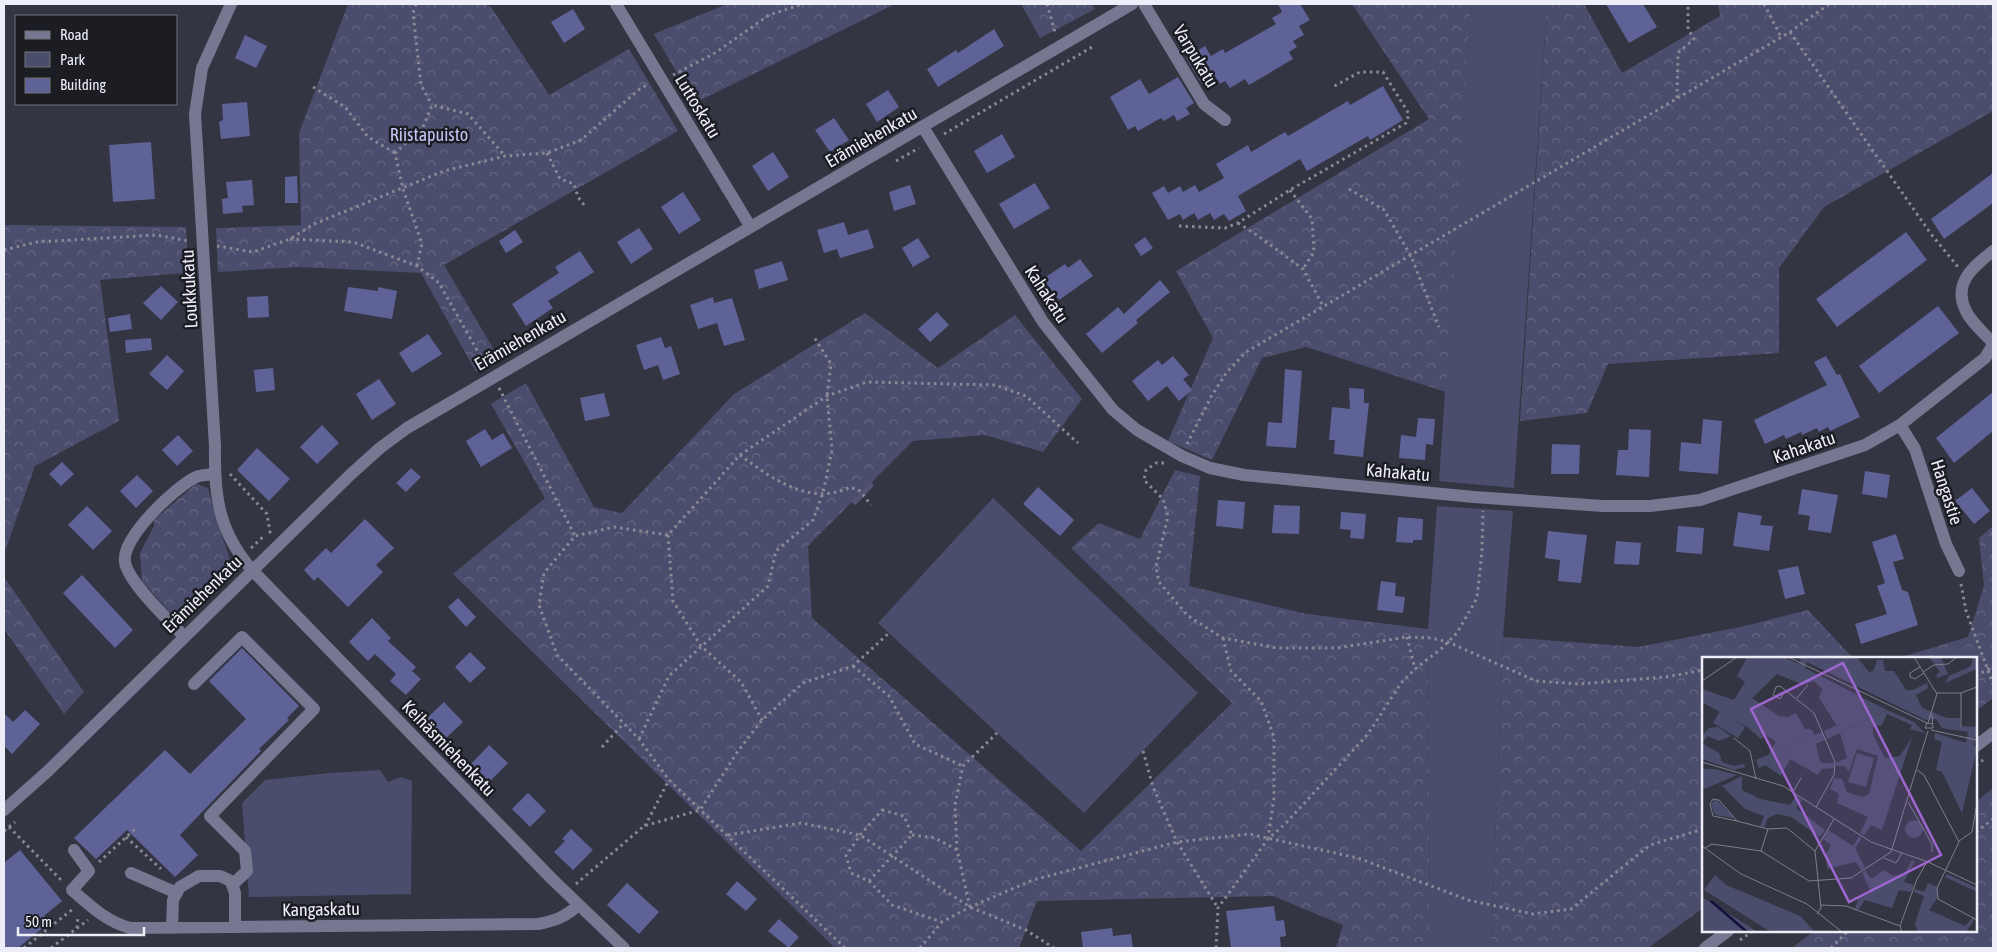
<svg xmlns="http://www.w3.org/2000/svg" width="1997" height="952" font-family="'Asap Condensed',sans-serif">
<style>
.green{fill:#4b4d6d}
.forest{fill:url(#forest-crowns)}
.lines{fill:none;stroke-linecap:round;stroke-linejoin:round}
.stream{stroke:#555375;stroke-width:5}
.building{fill:#5f6297}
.path{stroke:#898a96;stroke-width:3;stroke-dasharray:2.5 4;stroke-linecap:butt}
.minor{stroke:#767891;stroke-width:12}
.labels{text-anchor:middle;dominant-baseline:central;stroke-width:5;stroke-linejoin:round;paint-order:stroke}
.street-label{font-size:18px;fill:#edeef7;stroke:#1c1d23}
.park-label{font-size:18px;fill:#c2c6f6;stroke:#1c1d23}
.inset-river{fill:none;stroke:#14103d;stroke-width:2.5}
.inset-road{fill:none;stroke:#7e7f8b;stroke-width:1}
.view{fill:#9d66d0;fill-opacity:0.15;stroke:#9d66d0;stroke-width:2.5}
.inset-edge{fill:none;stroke:#edeef7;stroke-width:2.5}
</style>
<defs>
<pattern id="forest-crowns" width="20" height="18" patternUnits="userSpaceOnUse" patternTransform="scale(1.25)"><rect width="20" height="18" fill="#4b4d6d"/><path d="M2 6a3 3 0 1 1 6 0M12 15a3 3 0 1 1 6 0" fill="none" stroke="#656783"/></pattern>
</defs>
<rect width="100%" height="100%" fill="#343543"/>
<path class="green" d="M1471,4H1547L1514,488L1439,481Z
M993,498L1198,693L1084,813L878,623Z
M1437,506L1513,511L1503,637L1491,948H1430L1428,629Z
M380,770L388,782L401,777L412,781L411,894L249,897L242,803L265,780L329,773Z"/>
<path class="forest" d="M348,4H483L491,7L549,95L629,49L678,131L444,265L500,360L476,372L421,273L299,267L218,272L216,228L301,225L299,133Z
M727,4H895L695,103L654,34Z
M1021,4H1092L1095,9L1040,38Z
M1352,4H1471L1446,392L1306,347L1262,358L1212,460L1168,441L1213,338L1176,271L1429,119Z
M1547,4H1584L1622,73L1720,16L1718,4H1993V111L1824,207L1779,268V353L1608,364L1587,413L1520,421Z
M4,225L186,227L188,261L196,263V272L100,280L119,421L35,466L4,554Z
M865,313L938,368L1015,315L1082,399L1043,452L985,435L913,441L808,546L812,618L1081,851L1232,703L1071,548L1099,523L1140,539L1175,470L1200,476L1189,586L1307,614L1428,629L1430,948H1336L1343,925L1273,896L1037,901L1019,948H835L453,574L545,498L491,404L526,383L594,507L622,513L734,394Z
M196,484L208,488L217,522L231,562L173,616L142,581L140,553L154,526V520Z
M1993,526V698L1976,711V658H1898L1968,637L1984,586L1979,538Z
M4,577L84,692L64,714L4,629Z
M1808,610L1853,658H1703V908L1648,948H1491L1503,637L1638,647L1745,626Z
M1993,788V948H1792L1814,931H1976V802Z"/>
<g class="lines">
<path class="stream" d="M855,502L871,485"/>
</g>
<path class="building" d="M1278,4H1300L1310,20L1299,26L1304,35L1293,41L1297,47L1289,52L1293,59L1249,85L1245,79L1230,88L1225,81L1220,84L1215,76L1202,84L1186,58L1205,46L1211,56L1223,49L1225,53L1276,24L1272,18L1282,12Z
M1606,4H1643L1657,27L1629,43Z
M573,9L585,29L564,43L551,22Z
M994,29L1004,46L938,87L927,69L956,50L958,53Z
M245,35L267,46L256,68L235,58Z
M1178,77L1194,103L1186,108L1190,114L1177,121L1174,115L1164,121L1161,118L1138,131L1135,126L1128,130L1110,97L1140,79L1149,94Z
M1383,86L1403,120L1370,140L1368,136L1307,171L1300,159L1238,196L1246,211L1229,221L1224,214L1214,220L1210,213L1198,220L1194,213L1183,220L1180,214L1168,220L1152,193L1164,186L1168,193L1180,186L1183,192L1195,185L1199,192L1224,178L1216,164L1248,145L1251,152L1285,132L1288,136L1348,101L1350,105Z
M888,90L899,107L877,122L866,104Z
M247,102L250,136L221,139L219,122L223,120L222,104Z
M834,118L849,140L830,152L815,130Z
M1002,134L1015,157L987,173L974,151Z
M151,142L155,199L113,202L109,145Z
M773,152L789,177L768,191L752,166Z
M1993,173V203L1944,239L1931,219Z
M297,176L298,203H285V177Z
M252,180L254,205L242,206L243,212L223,214L222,199L228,198L226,182Z
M1035,183L1050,208L1014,229L999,204Z
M910,185L916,204L894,211L889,192Z
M683,192L701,220L679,234L661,207Z
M844,222L848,235L868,229L874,248L840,258L837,249L824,253L817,230Z
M639,228L653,249L631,264L617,242Z
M515,230L523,242L506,253L499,241Z
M1906,232L1927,260L1837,327L1816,299Z
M1145,237L1153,248L1141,256L1134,245Z
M918,238L930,257L913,267L902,248Z
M580,251L594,272L548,301L553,308L526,326L512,304L559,273L555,267Z
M1080,259L1093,276L1059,300L1043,279L1065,264L1068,268Z
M782,261L788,280L759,289L754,270Z
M1160,280L1170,292L1136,320L1138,323L1102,353L1086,334L1118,307L1124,314Z
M161,286L178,302L161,320L143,303Z
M348,287L378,291V287L397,291L392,319L344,311Z
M268,296L269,317L248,318L247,297Z
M713,297L714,303L732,298L745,340L724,346L717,323L698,329L690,305Z
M1938,306L1959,333L1879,393L1859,366Z
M937,312L949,325L930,342L918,329Z
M130,314L132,329L110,332L108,318Z
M428,334L442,354L412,373L399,353Z
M661,337L665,348L671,346L680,374L663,380L658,365L644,370L636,345Z
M151,338L152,350L126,353L125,340Z
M167,355L184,371L167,390L149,374Z
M1173,356L1189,375L1183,379L1192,390L1179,401L1167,386L1148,401L1132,381L1158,360L1162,365Z
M1826,356L1837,375L1840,374L1860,417L1830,431L1828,427L1819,432L1817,428L1802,435L1801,432L1786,439L1784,435L1765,444L1754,420L1827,385L1814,362Z
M273,368L275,390L256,392L254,370Z
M1285,369L1302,371L1296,448L1266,446L1268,422L1282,423Z
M379,379L396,404L372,420L356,394Z
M1349,388L1364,389V403H1369L1363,457L1334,454L1335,440H1329L1332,407L1350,409Z
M1993,392V431L1954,463L1936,438Z
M604,393L610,416L585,421L580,398Z
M1418,418L1435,419L1433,445L1426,444L1425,460L1399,458L1401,435L1416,437Z
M1703,419L1722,421L1718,474L1679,471L1681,442L1701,444Z
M322,425L339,443L317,464L300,447Z
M485,429L492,440L503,433L512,448L481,467L466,441Z
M1629,429L1651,430L1649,477L1616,475L1618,450H1628Z
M178,435L193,451L177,466L162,450Z
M1552,444L1580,445L1579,474H1551Z
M257,448L290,479L269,501L237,470Z
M62,462L74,474L61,486L49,474Z
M411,468L421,477L406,492L396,483Z
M1865,471L1890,475L1887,498L1862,494Z
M137,475L153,491L136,508L120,491Z
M1038,487L1074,520L1060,536L1023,504Z
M1972,488L1990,511L1974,524L1955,501Z
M1802,489L1838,495L1831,533L1808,530L1810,516L1798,514Z
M1218,500L1245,502L1243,529L1216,526Z
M1274,505L1300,506L1299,534L1272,533Z
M87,506L112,531L93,550L68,525Z
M1341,512L1366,514L1364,539L1350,538L1351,530L1340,529Z
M1738,512L1762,516L1760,525L1773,526L1769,551L1733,546Z
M1398,517L1423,519L1422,540H1413V543L1396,542Z
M365,519L394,548L376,565L383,572L348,607L318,577L314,581L304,570L326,548L331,553Z
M1678,526L1704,528L1702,554L1676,552Z
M1548,531L1587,535L1581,583L1558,581L1560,560L1545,558Z
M1896,534L1904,559L1893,562L1902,590L1908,592L1918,625L1861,644L1855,624L1887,614L1877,586L1885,583L1872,542Z
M1616,541L1641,543L1639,565L1614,564Z
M1798,566L1805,594L1785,599L1778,570Z
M82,575L133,630L115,648L63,593Z
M1381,581L1396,583L1395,596L1405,597L1403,613L1377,610Z
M458,598L476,617L466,627L448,607Z
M372,618L391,638L388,641L416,667L412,671L421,679L406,695L390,681L396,674L375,654L368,661L349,642Z
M242,648L299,706L287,718L289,720L259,749L261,751L180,835L198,855L175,877L127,830L96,859L74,838L165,750L190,774L246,719L209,681Z
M470,652L486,668L470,683L455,667Z
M444,702L463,722L445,739L426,719Z
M25,710L40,724L12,754L4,746V713L13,722Z
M489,745L508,763L489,782L471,764Z
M528,793L546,811L530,827L512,809Z
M571,829L593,850L573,870L554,852L565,841L562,839Z
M20,850L62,901L44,916L49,923L18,948H4V863Z
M737,881L757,899L746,911L726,894Z
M627,883L659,912L639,934L607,905Z
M1274,906L1276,921L1284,920L1286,936L1280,937L1281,948H1231L1226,911Z
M779,919L799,937L789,948L768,931Z
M1112,928L1113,936L1131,934L1133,948H1083L1081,932Z"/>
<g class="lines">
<path class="path" d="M416,4L413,13L421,85L432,105
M1047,4L1055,32
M1764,4L1781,37
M1790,32L1931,234L1958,267
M673,75L715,53L769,15L803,4
M313,87L345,107L368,137L395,153
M1677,98L1678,53L1694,39L1688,29V4
M944,134L1092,47
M547,153L560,179L574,184L578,197L584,205
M896,161L919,148
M1349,189L1384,210L1411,256L1439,327
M1290,190L1312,219L1314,252L1303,269
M1238,223L1257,235L1303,269L1323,306
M1179,226L1225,228L1238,223L1290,190L1406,123L1409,114L1383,72H1360L1331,88
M290,239L353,242L417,266L439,283L486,366
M217,246L253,252L290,239L314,224L444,171L505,156L547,153L581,140L642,87L649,85
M4,250L37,242L156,235L189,241
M417,266L422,244L403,189L395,153L423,127L432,105L468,114L505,156
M499,388L575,536
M1187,444L1212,395L1227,372L1246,352L1790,32L1829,4
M740,455C771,478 810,507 850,487L860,491L871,505
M1164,463H1156L1146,470L1144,480L1163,499L1168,516L1156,567L1159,582L1188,616L1223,638L1277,648H1337L1407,637L1431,638L1448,642L1536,681L1578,684L1666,677L1703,670
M230,474L267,514L270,532L272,534
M668,535L673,601L701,646L741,682L762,720
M251,548L265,535
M223,575L232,566
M1961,584L1966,611L1993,684
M182,613L223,575L226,579
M1407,637L1415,669
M1223,638L1231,671L1261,701L1274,737V798L1268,838
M853,666L889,696L915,744L963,766
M1976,676L1993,666
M639,739L669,676L768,586L776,551L813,520L823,493L832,450L827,396L831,364L814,337
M602,747L624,723
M1143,751L1153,787L1177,842L1218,908
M1976,765L1983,760
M882,810L904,816L912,835L869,881L851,873L846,856L860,835Z
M645,826L669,780
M9,827L62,881
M4,831L15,822
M1976,832L1993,819
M728,835L801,823L860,835L970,907L1026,930L1054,948
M912,835L935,838L957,850
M126,837L161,869
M99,862L135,829
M869,881L892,905L942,922
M576,884L644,826L700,810L738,751L762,720L803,683L853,666L889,633
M970,907L957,850L955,805L963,766L997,733
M77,928L78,915
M1740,940L1753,931
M24,948L74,908
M51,948L88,920
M845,948L669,780L639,739L557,655L539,605L544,573L575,536L614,527L668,535L740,455L827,396L867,382L995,385L1026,396L1078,443
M920,948L942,922L970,907L1033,880L1177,842L1249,834L1358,858L1468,900L1533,914L1571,909L1650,845L1703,829
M1216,948L1218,908L1268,839L1286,823L1368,734L1401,683L1415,669L1442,648L1457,633L1477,598L1482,551L1483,511
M1831,948L1848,931"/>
<path class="minor" d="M231,4L202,68L195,114L215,446C214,495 218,531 252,570L552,879L624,948
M616,4L750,226
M1144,4L1204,104L1225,120
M923,127L1043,322L1113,410L1137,430L1182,456L1210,468L1244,475L1474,497L1603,506H1650L1700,500L1865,445L1900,425L1985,358L1993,345
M1993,251C1973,267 1951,284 1967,313C1973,324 1985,334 1993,343
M1900,425L1915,449L1946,544L1959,571
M184,636C169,621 128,582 125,562C121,538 175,487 196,477C201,475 209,475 214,474
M194,684L242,637L314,709L210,816L245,851L247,871L232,885
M1976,746L1993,733
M4,810L48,771L350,475L380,448L407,428L1132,4
M74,850L89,871L72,890C90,906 106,921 130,928L538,924C554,921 566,917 578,905
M131,873L177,893
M172,928L173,900L180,887L199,876H220L231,881L235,893V927
M1705,948L1728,931"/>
</g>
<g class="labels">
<g class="street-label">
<text transform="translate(1196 56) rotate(59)">Varpukatu</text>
<text transform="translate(698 106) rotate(59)">Luttoskatu</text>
<text transform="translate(871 137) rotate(-30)">Erämiehenkatu</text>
<text transform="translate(189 289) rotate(-93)">Loukkukatu</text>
<text transform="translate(1047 294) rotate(57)">Kahakatu</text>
<text transform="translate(520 340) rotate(-30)">Erämiehenkatu</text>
<text transform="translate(1804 447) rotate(-19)">Kahakatu</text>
<text transform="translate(1398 472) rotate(5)">Kahakatu</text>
<text transform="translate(1947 492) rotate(72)">Hangastie</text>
<text transform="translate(202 594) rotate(-44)">Erämiehenkatu</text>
<text transform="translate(449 748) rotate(46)">Keihäsmiehenkatu</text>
<text transform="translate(321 909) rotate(-1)">Kangaskatu</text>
</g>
<g class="park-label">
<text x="429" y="134">Riistapuisto</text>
</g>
</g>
<g transform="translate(1702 657)">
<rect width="275" height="275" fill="#343543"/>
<path d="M177,49L185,53L125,82L122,74ZM18,54L43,70L36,81L11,66ZM120,75L123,83L57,111L54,103ZM155,96L172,101L164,130L146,125ZM203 172a9 9 0 1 1 18 0a9 9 0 1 1-18 0Z" fill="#4b4d6d"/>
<path d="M45,0H81L97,7L99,3L94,0H155L167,15L171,14L175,3H181L183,14H192L204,33H211L225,26L226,31L214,38L220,51L245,61H258V69L275,70L272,88L275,92L260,156L240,115L234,113L240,85L232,82L233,76L264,86L266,75L240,71L234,62L224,63L105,5L103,11L177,49L135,69L117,41L120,32L112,24L102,28L75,17L50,41L77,59L86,60L94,56L103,72H109L113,78L66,98L74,85L64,78L59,82L45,70L0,45V32L32,43L43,25L35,19ZM227,0H239L246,17L236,21L234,18L238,15ZM271,0H275V12L243,26L247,19L269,9ZM185,53L212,65L223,76L208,72L210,68L185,57L180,68L171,70V78L183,101L198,99L210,80L180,173L169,168L162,178L158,176L166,160L135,146L137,137L128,132L132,121L140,122L145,135L160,140L167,137L176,99L155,92L147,115L143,109H135L134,106L145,101L138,76ZM16,70L29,79L17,84L6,79L0,86L17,96L20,105L32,109L42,107L43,110L32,113L0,102V79L7,71ZM114,86L117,102L120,106H132V111L120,112L116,118L88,102L79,119L63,108ZM0,112H12L35,118L0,133ZM40,119V133L58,142L88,148L94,139L100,143L94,151L123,173L118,180L89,160L75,157L66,161L62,171L58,169L62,159L43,152L20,129ZM12,143H15L32,161L13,158L9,148ZM126,173L151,189L157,179L160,181L153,191L163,211L159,213L154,205L125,212L124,198L129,188L121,182ZM210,203L213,204L202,225L212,228L209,235L197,233L190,251L163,243L156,253L153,252L156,242L169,235L160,216L163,213L169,222L182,213L191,219L202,217ZM245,217L275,231V235L243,220ZM13,218L24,228L98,259L113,275H69L2,233ZM226,226L235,230V242L227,253L263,269L271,260L273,261L264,275H216L213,267L222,239L212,235L213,232L222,235ZM0,240L56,275H0Z" fill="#4b4d6d"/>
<path class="inset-river" d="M9,244L45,275"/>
<path class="inset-road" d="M86,0L225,66M174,0H192M212,0L235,37M218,10L208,16V20L213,22L222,16M221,15L232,8L246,7L255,0M0,24L35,0M82,36L78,42L71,38L74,30L78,29L112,56L133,105L132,118L114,150M235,36H259L275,30M95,41L106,28M230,58L231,71H223L225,66L231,67M226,66L235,37M259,70V36M229,73L275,83M32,81L48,94L54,122M0,105L81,129L169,185L226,205L275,228M215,113L222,118L257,185L235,231L236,242L275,263M91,135L99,121M206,145L230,187V195M35,164L11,159L8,147L11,142L17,143L35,164L66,172L85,171L113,194M257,184L270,175L275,146M0,189L39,217L105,247L140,275M3,191L10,187L59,194L107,224L149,221L189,195L226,74M59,194L66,172M182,201L194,206L200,196M118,248L144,249L198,269M115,257L119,251L113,194L132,162M200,275L198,269L215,222L225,205"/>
<path class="view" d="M141,6L239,198L147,245L49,52Z"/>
<rect width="275" height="275" class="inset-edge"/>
</g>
<rect width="1997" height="952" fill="none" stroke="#edeef7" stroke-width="10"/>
<rect x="15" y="15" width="162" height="90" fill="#1c1d23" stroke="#707178"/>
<rect x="25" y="31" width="25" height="8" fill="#767891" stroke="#707178"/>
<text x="60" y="40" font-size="15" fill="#edeef7">Road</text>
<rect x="25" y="52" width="25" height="15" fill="#4b4d6d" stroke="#707178"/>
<text x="60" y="65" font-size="15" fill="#edeef7">Park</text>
<rect x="25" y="78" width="25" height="15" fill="#5f6297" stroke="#707178"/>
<text x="60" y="90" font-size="15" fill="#edeef7">Building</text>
<path d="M18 927v8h126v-8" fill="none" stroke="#edeef7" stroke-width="2.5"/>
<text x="25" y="927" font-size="15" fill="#edeef7" stroke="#1c1d23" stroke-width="4" paint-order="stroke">50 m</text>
</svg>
